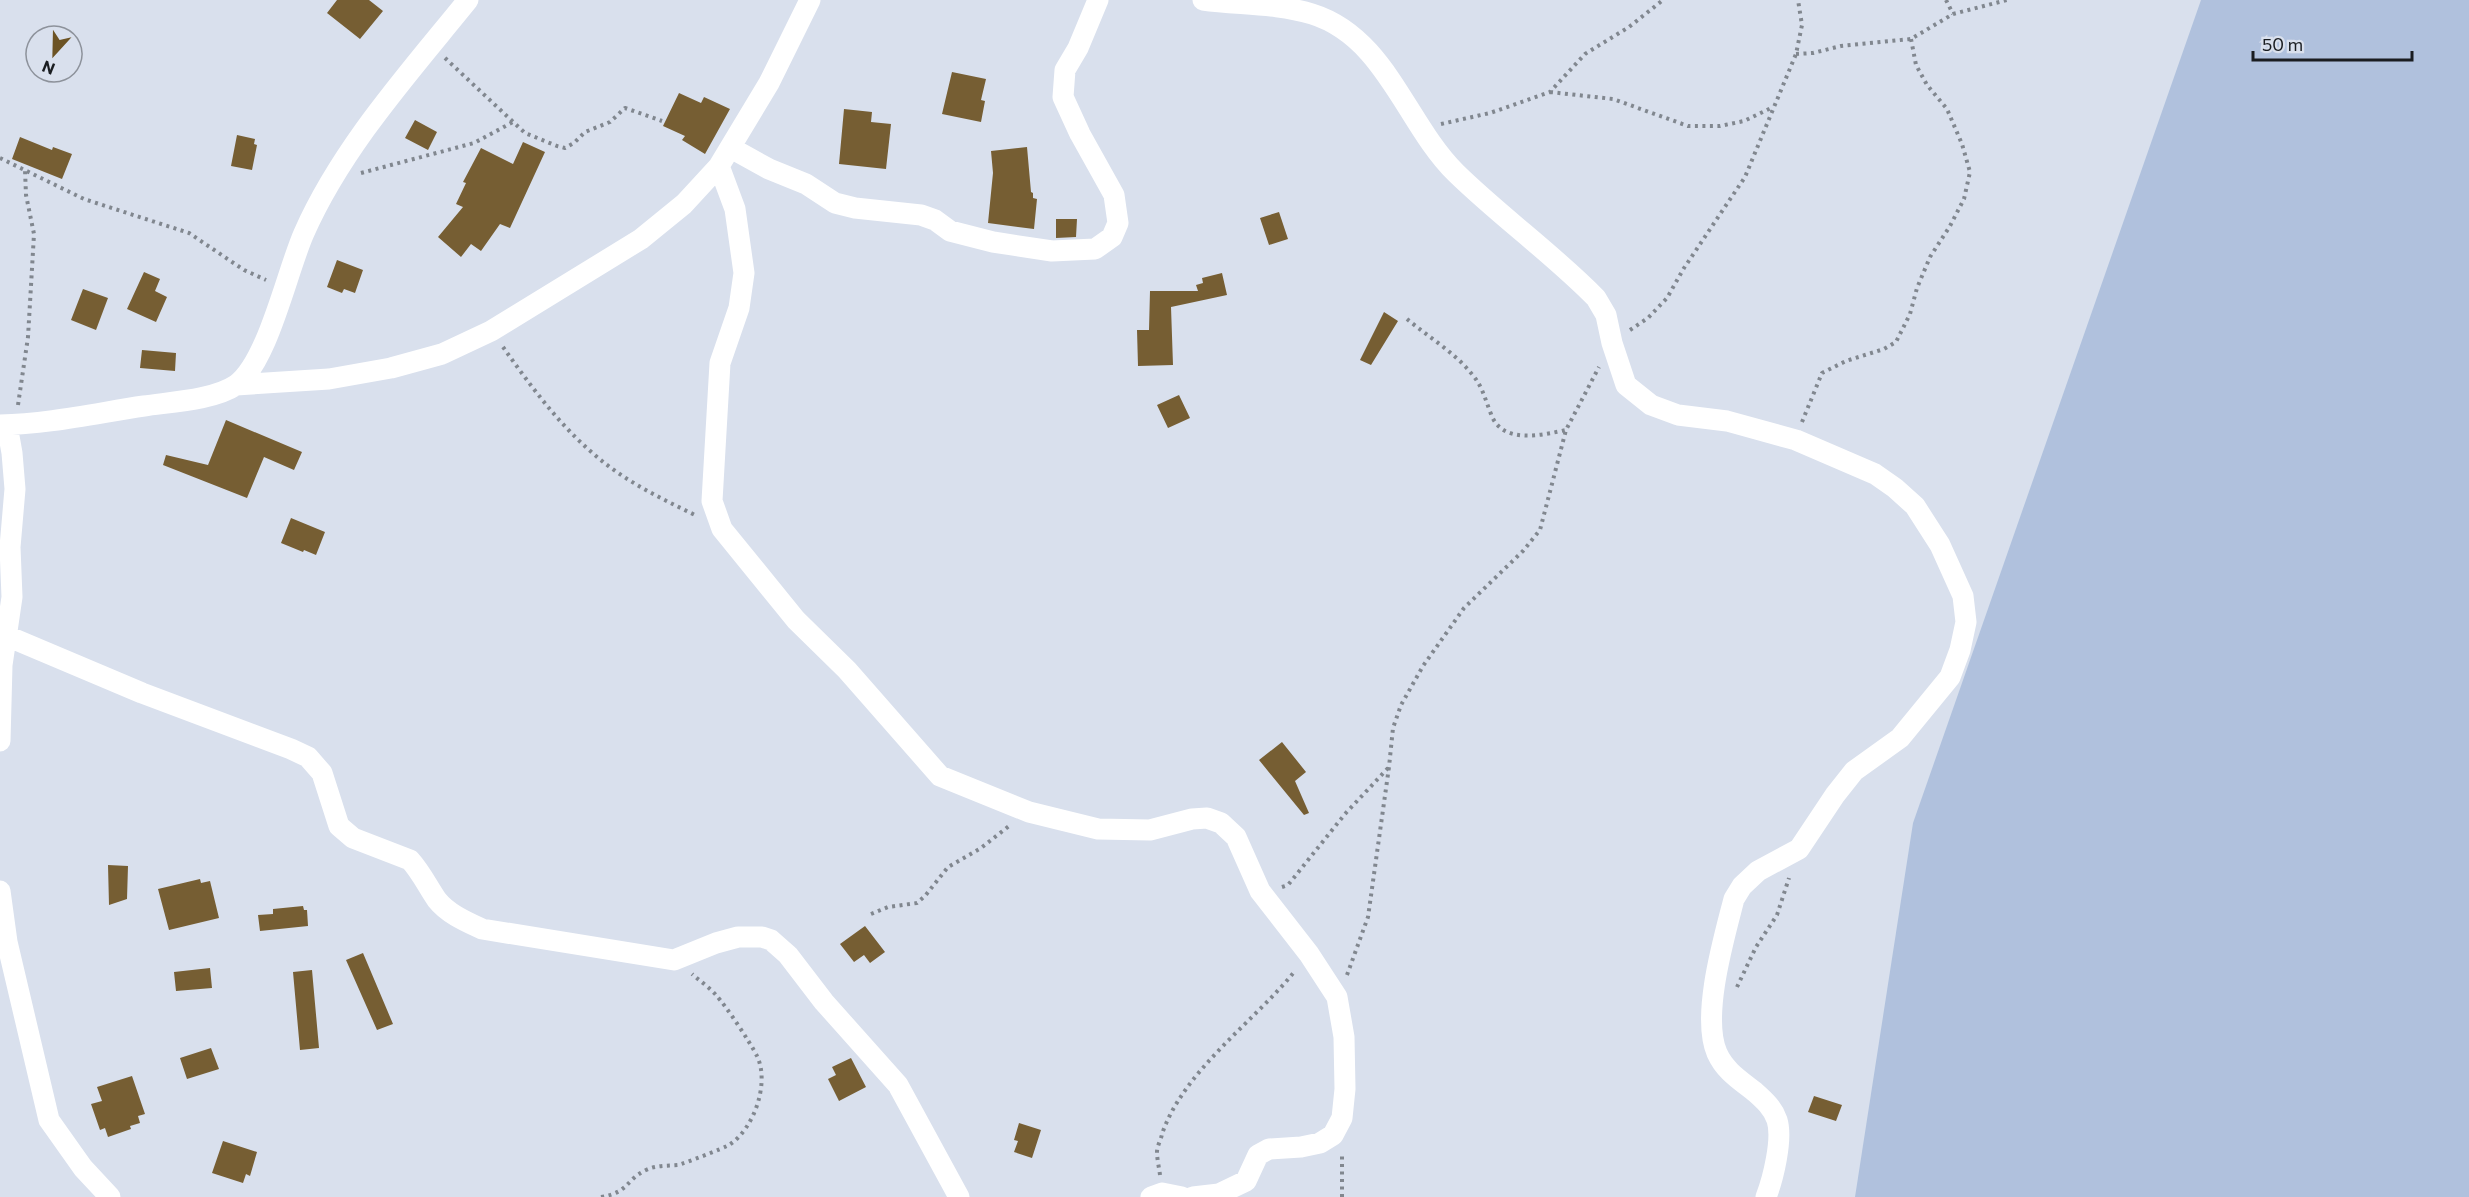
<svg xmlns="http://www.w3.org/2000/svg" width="2469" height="1197" font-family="Commissioner,sans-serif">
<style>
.green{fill:#b0c1dd}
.building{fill:#765e33}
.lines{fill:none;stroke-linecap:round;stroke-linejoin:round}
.path{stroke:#81878f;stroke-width:4;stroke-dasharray:3 4.5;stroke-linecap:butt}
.street{stroke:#fff;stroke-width:21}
</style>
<rect width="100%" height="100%" fill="#d9e0ed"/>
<path class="green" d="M2201,0H2469V1197H1855L1913,823Z"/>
<path class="building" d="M337,0H369L383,11L360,39L327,13Z
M952,72L986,79L981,100L985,101L981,122L942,114Z
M679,93L701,103L704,97L730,109L705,154L682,140L685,136L663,126Z
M844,109L872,112L871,122L891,124L886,169L839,164Z
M415,120L437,132L428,150L405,138Z
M237,135L255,139L254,144L257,145L252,170L231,166Z
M20,137L52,150L53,147L72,154L62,179L12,159Z
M523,142L545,152L510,228L500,224L481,251L471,244L461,257L438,237L463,207L456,204L466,183L463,182L481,148L513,164Z
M1027,147L1031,192L1033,193V198L1037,199L1034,229L988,223L993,173L991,151Z
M1279,212L1288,239L1269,245L1260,218Z
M1056,219H1077L1076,237L1056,238Z
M337,260L363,270L355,293L344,289L342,293L327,287Z
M144,272L160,279L155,291L167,297L156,322L127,309Z
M1222,273L1227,295L1171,307L1173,365L1138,366L1137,330H1149L1150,291H1198L1196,285L1203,283L1202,278Z
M83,289L108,298L96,330L71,320Z
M1384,312L1398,321L1371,365L1360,360Z
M142,350L176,353L175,371L140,368Z
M1179,395L1190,418L1168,428L1157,405Z
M226,420L302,452L294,470L264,457L247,498L163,465L166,455L208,465Z
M291,518L325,532L316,555L304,550L303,552L281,543Z
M1282,742L1306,772L1295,781L1309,813L1304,815L1259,760Z
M108,865L128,866L127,899L109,905Z
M200,879L201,883L210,881L219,918L169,930L158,889Z
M303,906L304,910H307L308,926L260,931L258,915L273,914V909Z
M865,926L885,952L870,963L864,955L854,962L840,944Z
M363,953L393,1024L377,1030L346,960Z
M210,968L212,988L176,991L174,972Z
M312,970L319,1048L300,1050L293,972Z
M211,1048L219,1069L187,1079L180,1058Z
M851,1058L866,1087L839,1101L828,1079L836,1075L832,1067Z
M132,1076L145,1114L138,1116L140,1123L130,1126L131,1129L108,1137L105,1128L100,1130L91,1104L102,1101L97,1087Z
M1814,1096L1842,1105L1836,1121L1808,1112Z
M1019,1123L1041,1130L1032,1158L1014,1152L1018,1141L1014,1140Z
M223,1141L257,1152L250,1176L246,1174L243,1183L212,1173Z"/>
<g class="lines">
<path class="path" d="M1946,0L1953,14
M1796,54L1813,53L1841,46L1911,39L1953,14L2007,0
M445,58L525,133L557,146L565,148L574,143L585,132L610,122L625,108L662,121
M1550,92L1613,99L1688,126H1720L1744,121L1771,108
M1441,124L1490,113L1550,92L1585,54L1629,27L1663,0
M0,158L84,199L189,233L244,270L266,280
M361,173L474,143L513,122
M1407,319C1426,335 1455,353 1471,373C1482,385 1485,399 1491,414C1502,445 1542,435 1566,430
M1630,330L1648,318L1667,298L1684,268L1745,177L1796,54L1802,25L1798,0
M503,347C530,385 559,425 596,456C625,481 660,498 695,515
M18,405L28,337L34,234L26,195L25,170
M1802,422L1822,373L1846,361L1884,349L1896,342L1910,314L1917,288L1930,257L1950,226L1964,199L1970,172L1962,144L1947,109L1927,85L1916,65L1911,39
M1282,887L1288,885L1345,814L1388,768
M871,914L888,907L917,903L925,896L948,867L981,848L1009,826
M1347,975L1368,917L1389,767L1393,728L1401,705L1423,666L1464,608L1523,551L1540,530L1566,430L1599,367
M1737,987L1756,947L1777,915L1789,878
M1160,1175C1159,1167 1157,1159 1157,1152C1157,1146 1161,1140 1162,1134C1184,1070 1253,1023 1295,971
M601,1197C630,1192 625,1180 646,1170C656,1165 667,1166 678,1165C683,1164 724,1148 729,1145C754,1129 770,1083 757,1056C750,1042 726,1006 716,995C709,987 700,981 692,974
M1342,1197V1152"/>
<path class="street" d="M1203,0C1239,5 1276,3 1312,14C1386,37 1406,124 1456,173C1501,217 1553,254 1596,298L1606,315L1612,343L1626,385L1651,405L1678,415L1727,421L1796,440L1875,474L1895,488L1915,506L1940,545L1963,596L1966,622L1960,650L1950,677L1900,738L1854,771L1835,795L1799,849L1758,871L1742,886L1734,899C1724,938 1701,1016 1717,1053C1725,1071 1740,1080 1755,1092C1764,1100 1773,1108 1777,1120C1783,1139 1773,1179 1766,1197
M731,148L769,169L806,184L835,203L855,208L921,215L935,220L950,231L993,242L1052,251L1095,249L1112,237L1118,223L1114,195L1080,134L1063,97L1065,70L1078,48L1098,0
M719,166L735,209L744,273L739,308L720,363L712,501L722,529L796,620L847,670L940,776L1029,812L1098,829L1150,830L1192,819L1207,818L1221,823L1236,837L1260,891L1309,954L1337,997L1344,1037L1345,1089L1342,1118L1333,1135L1320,1143L1301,1147L1269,1149L1258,1155L1246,1181L1219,1194L1193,1197
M236,385L329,379L391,368L442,354L491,331L641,239L684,204L719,166L769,83L810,0
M0,425C48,424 97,413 144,406C170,402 214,400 236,385C268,362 287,271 304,233C342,147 409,73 468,0
M7,636L142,693L291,749L308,757L322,773L339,826L353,838L410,860C421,872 428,887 437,900C448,914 467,922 482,929L674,960L716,943L738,937H762L771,940L788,955L824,1002L898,1085L959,1197
M0,741L2,665L12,597L10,547L15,489L12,453L7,425
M0,891L7,942L49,1120L83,1168L110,1197
M1151,1197L1162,1193L1182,1197"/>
</g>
<g transform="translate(54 54) rotate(202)"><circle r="28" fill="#d9e0ed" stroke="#8d929b" stroke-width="1.5"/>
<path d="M0-4.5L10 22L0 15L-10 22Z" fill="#6c5324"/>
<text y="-9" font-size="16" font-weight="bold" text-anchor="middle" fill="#1a1d21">N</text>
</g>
<path d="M2253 51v9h159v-9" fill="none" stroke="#1a1d21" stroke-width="3"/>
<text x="2262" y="51" font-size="18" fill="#1a1d21" stroke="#d9e0ed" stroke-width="4.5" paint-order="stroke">50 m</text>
</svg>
